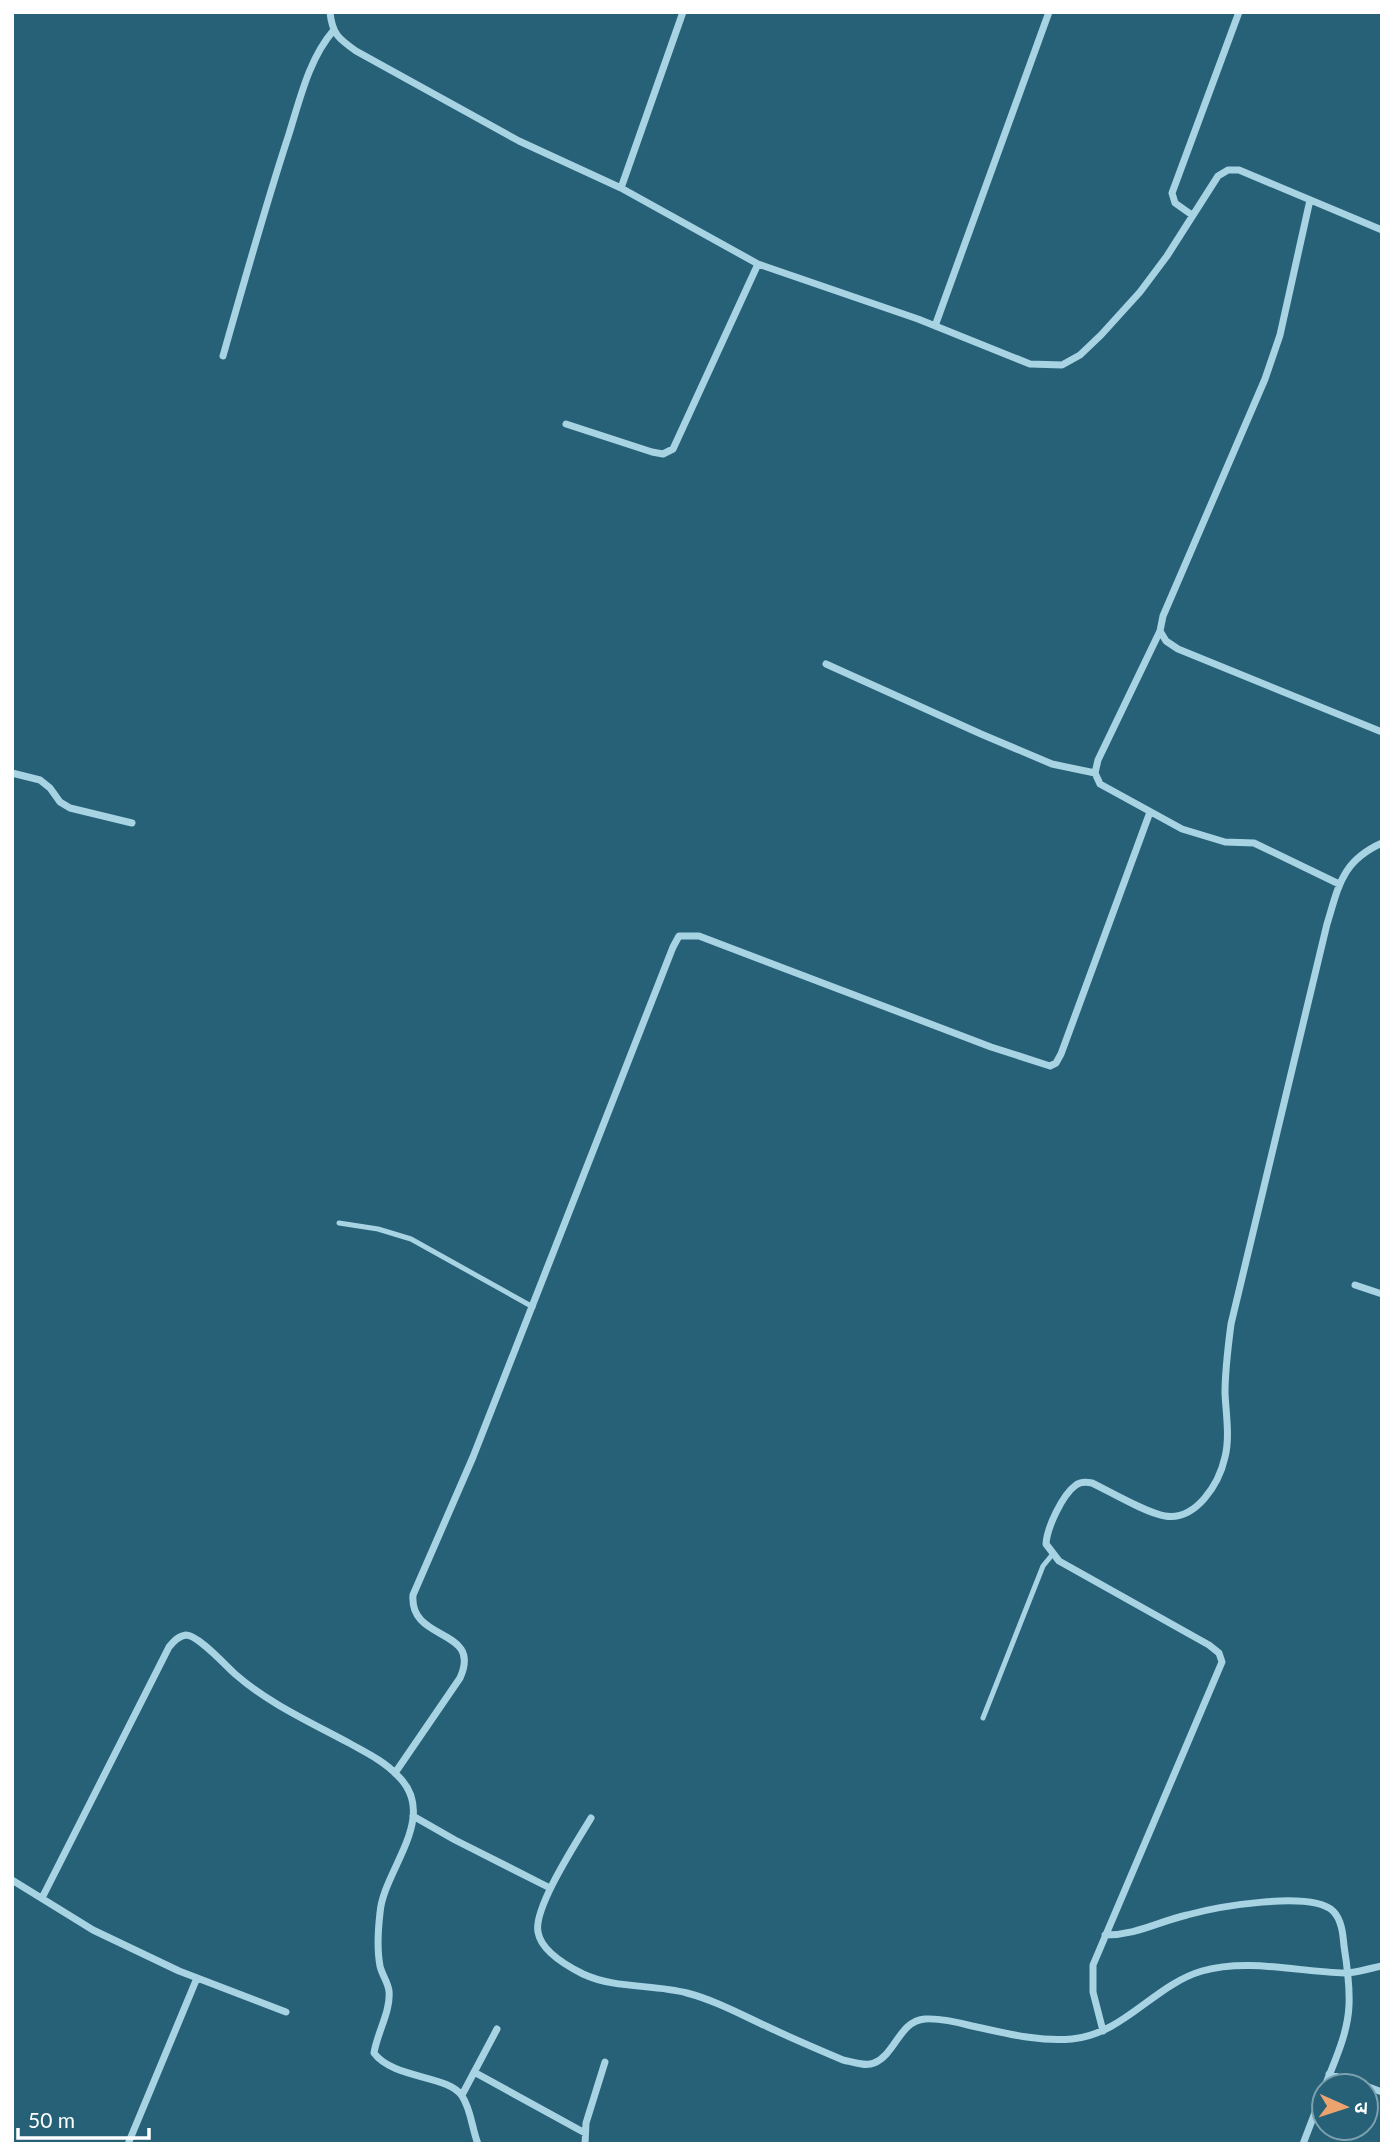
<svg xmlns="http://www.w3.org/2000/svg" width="1394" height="2156" font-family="Lato,'Noto Sans Devanagari',sans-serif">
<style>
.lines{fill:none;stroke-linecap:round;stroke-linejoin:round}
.lane{stroke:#a8d3e3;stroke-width:5}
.street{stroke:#a8d3e3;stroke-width:7}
</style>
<rect width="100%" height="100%" fill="#266178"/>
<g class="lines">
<path class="lane" d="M339,1223L378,1229L411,1239L533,1307
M983,1718L1043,1566L1052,1555"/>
<path class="street" d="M330,12C332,34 339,39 356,51L519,141L621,188L758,264L918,319L1030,364L1062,365L1080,355L1101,335L1140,292L1167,256L1218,176L1228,170H1239L1382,230
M621,188L683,12
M1310,200L1280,335L1265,379L1163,616L1160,631L1166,641L1178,649L1382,732
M1192,215L1175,203L1172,193L1239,12
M935,326L1049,12
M223,356C244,282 265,207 289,134C300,99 309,59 333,31
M566,424L652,452L663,454L673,449L758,264
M1160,631L1098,760L1095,773L1100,784L1182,829L1225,842L1254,843L1339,884
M826,664L981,734L1052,764L1095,773
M12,773L40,780L50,788L60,802L70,808L132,823
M1355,1285L1382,1294
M395,1773L460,1678C483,1627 409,1643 413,1595L473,1457L673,947L679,936H699L991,1047L1050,1066L1056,1063L1061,1054L1150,812
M413,1816L455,1840L550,1888
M591,1818C578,1840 533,1908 538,1932C541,1951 567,1966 583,1974C615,1989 653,1984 687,1993C714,2000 740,2014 766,2026C791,2038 817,2049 843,2060C853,2062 865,2067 874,2063C896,2054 899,2021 925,2019C941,2018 957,2022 972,2026C1005,2033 1038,2042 1072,2039C1124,2034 1154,1985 1202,1971C1248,1958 1299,1972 1345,1973C1357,1973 1370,1968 1382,1966
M12,1880L93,1930L179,1971L286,2012
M42,1898L169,1647C173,1642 178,1636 186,1635C198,1635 225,1665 235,1674C268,1703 310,1722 349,1743C365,1752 384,1761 397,1775C441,1816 383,1870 380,1913C378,1930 377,1950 380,1966C382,1975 388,1982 389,1991C391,2011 377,2033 374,2053C393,2079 449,2075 462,2096C471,2109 472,2129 478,2144
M1105,1935C1137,1935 1157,1922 1187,1915C1216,1907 1310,1890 1333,1911C1342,1920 1343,1935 1344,1946C1347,1965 1350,1985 1349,2005C1348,2033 1335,2060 1325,2086
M1103,2031L1093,1992V1965L1222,1662L1219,1653L1209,1645L1059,1561L1046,1544C1047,1528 1062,1495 1076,1485C1081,1481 1087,1482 1092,1483C1111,1492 1146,1513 1165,1516C1196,1521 1219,1484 1225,1457C1230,1437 1226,1414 1225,1393C1225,1370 1228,1347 1231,1324L1327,924C1339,885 1342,861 1382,843
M474,2072L585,2133
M1329,2074L1365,2086
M1366,2086L1382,2092
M462,2095L497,2029
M128,2144L197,1978
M585,2144L586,2123L605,2062
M1303,2144L1324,2089"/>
</g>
<rect width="1394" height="2156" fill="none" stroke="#ffffff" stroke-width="28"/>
<g transform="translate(1345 2107) rotate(93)"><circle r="33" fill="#266178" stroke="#7da0ae" stroke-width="2"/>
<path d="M0-5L12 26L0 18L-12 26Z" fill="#eca36d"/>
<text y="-10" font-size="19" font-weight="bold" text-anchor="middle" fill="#ffffff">उ</text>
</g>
<path d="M18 2128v10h131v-10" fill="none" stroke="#ffffff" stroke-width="3.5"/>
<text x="28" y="2128" font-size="21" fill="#ffffff" stroke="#266178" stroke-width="5" paint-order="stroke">50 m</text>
</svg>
